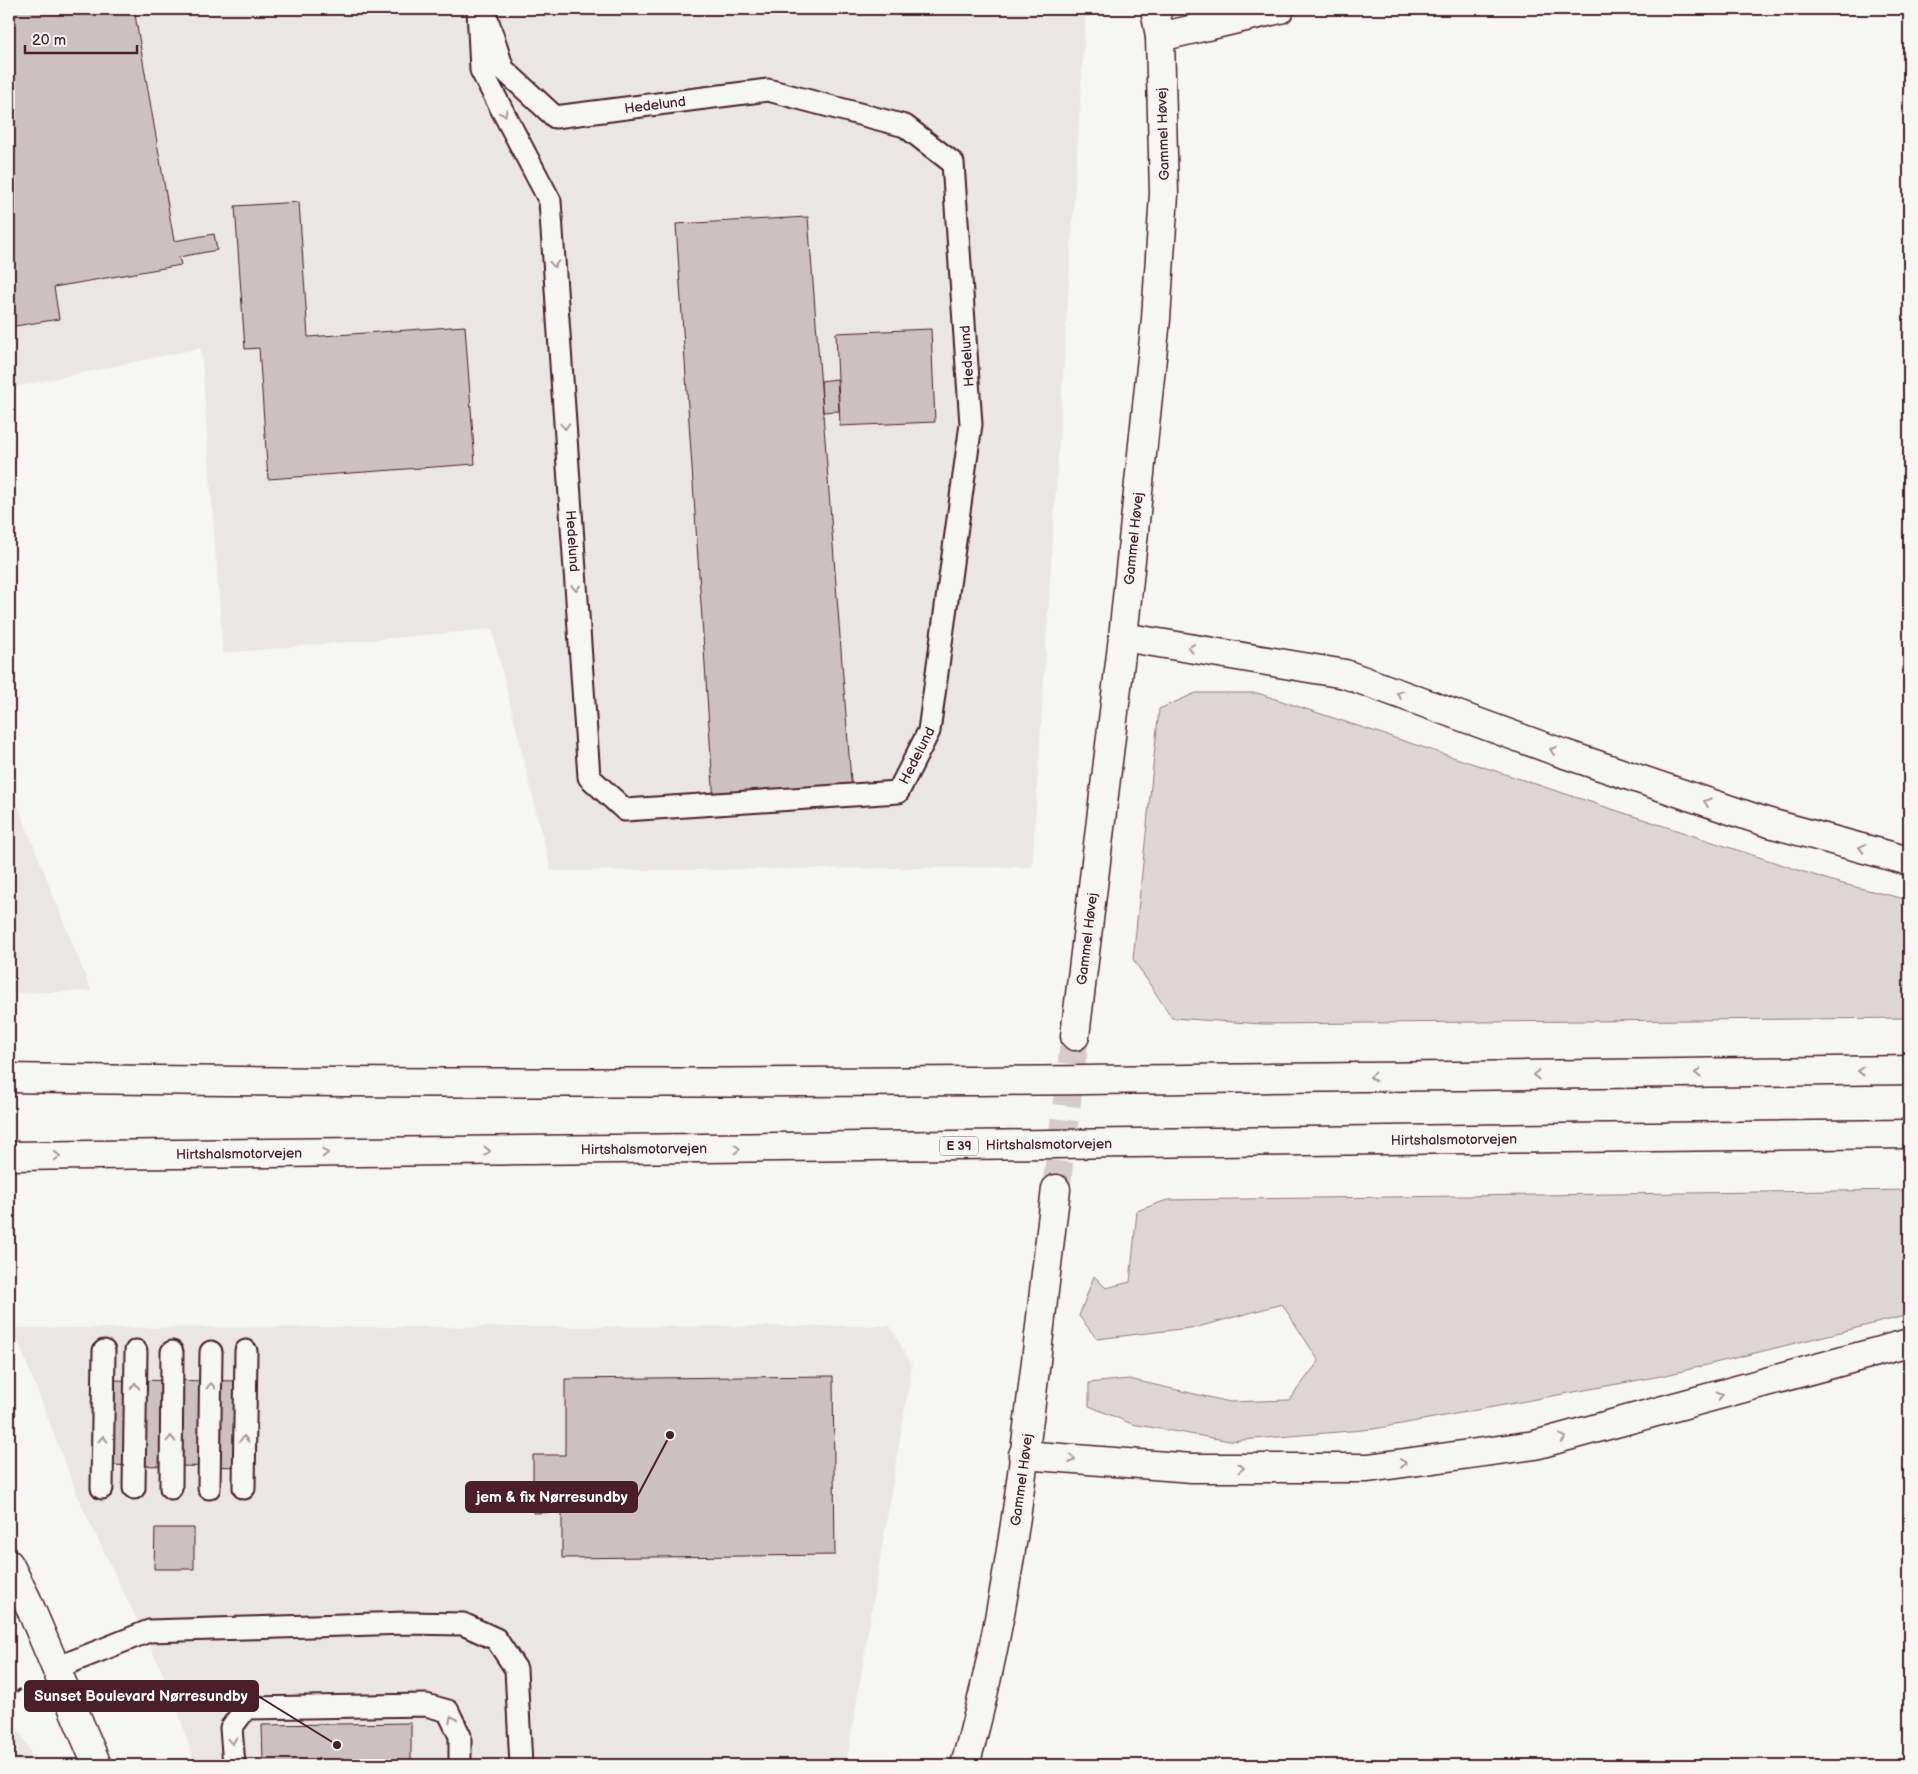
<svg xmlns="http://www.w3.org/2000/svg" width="1918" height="1774" font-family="'Balsamiq Sans',sans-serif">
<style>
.built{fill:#e9e6e3}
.green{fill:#ddd6d5;stroke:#947a80}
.building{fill:#ccc1c0;stroke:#4a1f2b}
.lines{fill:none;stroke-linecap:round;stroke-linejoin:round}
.tertiary-tunnel{stroke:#d4cbca;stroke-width:28;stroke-dasharray:28 14;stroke-linecap:butt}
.service-casing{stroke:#4a1f2b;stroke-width:25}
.minor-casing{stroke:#4a1f2b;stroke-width:31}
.tertiary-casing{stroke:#4a1f2b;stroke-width:31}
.secondary-casing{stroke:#4a1f2b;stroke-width:31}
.motorway-casing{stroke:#4a1f2b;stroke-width:31}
.path{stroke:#4a1f2b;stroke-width:3;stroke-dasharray:5 4;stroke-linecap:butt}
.service{stroke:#f6f6f2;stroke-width:21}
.minor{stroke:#f6f6f2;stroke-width:28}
.tertiary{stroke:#f6f6f2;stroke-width:28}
.secondary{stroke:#f6f6f2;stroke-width:28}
.motorway{stroke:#f6f6f2;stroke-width:28}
.oneway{stroke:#a99598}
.labels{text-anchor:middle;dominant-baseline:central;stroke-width:4.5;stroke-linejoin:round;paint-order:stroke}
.shield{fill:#f6f6f2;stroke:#7e6067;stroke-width:1}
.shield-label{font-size:12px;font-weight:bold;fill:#4a1f2b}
.street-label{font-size:14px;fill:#4a1f2b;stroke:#f6f6f2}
.leader{fill:none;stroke:#4a1f2b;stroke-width:2}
.callout-dot{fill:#4a1f2b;stroke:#f6f6f2;stroke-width:2}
.callout{fill:#4a1f2b;stroke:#4a1f2b;stroke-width:2}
.callout-label{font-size:15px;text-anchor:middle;font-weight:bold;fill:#fff}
</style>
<rect width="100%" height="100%" fill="#f6f6f2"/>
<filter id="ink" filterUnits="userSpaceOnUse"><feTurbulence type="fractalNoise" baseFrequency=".02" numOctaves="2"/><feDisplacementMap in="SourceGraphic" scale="10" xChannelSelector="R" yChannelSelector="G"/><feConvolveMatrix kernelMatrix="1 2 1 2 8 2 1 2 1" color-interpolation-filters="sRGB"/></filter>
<g filter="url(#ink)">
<path class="built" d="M9,9H1086L1032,867L551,871L492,629L223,653L201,348L9,388Z
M9,783L91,991L9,993Z
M890,1326L912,1366L846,1765H195L172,1692L81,1504L13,1328Z
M9,1711L37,1765H9Z"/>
<path class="green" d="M1196,693H1257L1835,882L1909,900V1018L1263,1024L1172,1018L1133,959L1159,709Z
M1909,1190V1315L1666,1375L1374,1429L1230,1441L1132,1424L1089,1406V1383L1129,1379L1230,1402L1289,1400L1319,1361L1282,1304L1198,1327L1097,1339L1079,1316L1094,1276L1106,1288L1130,1282L1137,1211L1167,1200Z"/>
<path class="building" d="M9,9H134L174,241L214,234L217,250L179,257L181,265L54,287L59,319L9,327Z
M299,202L308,337L465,326L475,464L268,479L259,348L245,349L235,206Z
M808,217L852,794L714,802L676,224Z
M931,329L935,422L840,426L836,333Z
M837,379L839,411L823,412L821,381Z
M833,1376L835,1555L562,1558V1512L533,1513V1455H565V1379Z
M93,1380L254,1381L253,1467L93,1465Z
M155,1528H194V1569H154Z
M411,1723V1765H263L262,1725Z"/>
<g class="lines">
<path class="tertiary-tunnel" d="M1056,1189L1075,1036"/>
<defs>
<g id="service">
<path id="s1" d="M478,9L481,70L550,201L589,777L625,810L898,792L929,731L971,424L953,163L905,126L768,90L555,117L503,69L484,9"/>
<path d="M102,1488L104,1351"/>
<path d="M134,1488L136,1351"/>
<path d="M171,1488L172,1352"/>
<path d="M209,1488L211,1352"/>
<path d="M244,1488L246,1351"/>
<path d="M56,1668L149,1631L406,1623L463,1624L496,1639L516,1669L521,1765"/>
<path d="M234,1765L231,1728L246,1708L426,1705L448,1711L460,1736V1765"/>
</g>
<path id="minor" d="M1160,37L1280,9"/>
<g id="tertiary">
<path id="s2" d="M1075,1036L1123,637L1156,319L1164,194L1160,37L1155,9"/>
<path id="s3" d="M965,1765C1018,1578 1032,1382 1056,1189"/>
</g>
<path id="secondary" d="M9,1564L27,1600L97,1765"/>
<g id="motorway">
<path d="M1123,637L1345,674L1556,751L1766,822L1909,861"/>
<path d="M9,1078C642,1089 1276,1078 1909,1070"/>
<path id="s4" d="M9,1156L1909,1134"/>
<path d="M1023,1455L1192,1468H1368L1535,1445L1909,1343"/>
</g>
</defs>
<use href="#service" class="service-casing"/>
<use href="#minor" class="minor-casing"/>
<use href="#tertiary" class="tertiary-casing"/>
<use href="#secondary" class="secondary-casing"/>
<use href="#motorway" class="motorway-casing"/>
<path class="path" d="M9,1697L27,1685"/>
<use href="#service" class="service"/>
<use href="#minor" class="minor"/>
<use href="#tertiary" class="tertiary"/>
<use href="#secondary" class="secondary"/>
<use href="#motorway" class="motorway"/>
</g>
<defs><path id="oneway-chevron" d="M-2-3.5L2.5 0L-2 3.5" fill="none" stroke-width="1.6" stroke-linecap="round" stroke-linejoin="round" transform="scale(1.25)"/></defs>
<g class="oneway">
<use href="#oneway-chevron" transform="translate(504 113) rotate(62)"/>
<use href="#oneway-chevron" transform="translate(554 264) rotate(86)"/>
<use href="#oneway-chevron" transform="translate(565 426) rotate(86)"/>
<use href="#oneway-chevron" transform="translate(576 588) rotate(86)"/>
<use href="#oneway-chevron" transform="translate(1191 648) rotate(-171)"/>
<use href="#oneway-chevron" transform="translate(1400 694) rotate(-160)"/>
<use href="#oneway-chevron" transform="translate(1553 750) rotate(-160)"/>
<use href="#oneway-chevron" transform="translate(1707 802) rotate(-161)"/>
<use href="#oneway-chevron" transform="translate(1862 848) rotate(-165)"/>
<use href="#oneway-chevron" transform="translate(1861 1071) rotate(179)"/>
<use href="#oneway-chevron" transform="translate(1698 1073) rotate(179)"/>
<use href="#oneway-chevron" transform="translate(1536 1075) rotate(179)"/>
<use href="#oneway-chevron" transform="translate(1373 1077) rotate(179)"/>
<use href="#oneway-chevron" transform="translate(737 1149) rotate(-1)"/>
<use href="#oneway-chevron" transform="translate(487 1151) rotate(-1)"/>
<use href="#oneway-chevron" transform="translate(325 1153) rotate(-1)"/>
<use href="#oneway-chevron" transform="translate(57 1156) rotate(-1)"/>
<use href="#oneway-chevron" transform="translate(135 1386) rotate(-89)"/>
<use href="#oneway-chevron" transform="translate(211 1386) rotate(-89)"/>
<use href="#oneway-chevron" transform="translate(1720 1395) rotate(-15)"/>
<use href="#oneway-chevron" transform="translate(1563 1438) rotate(-15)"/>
<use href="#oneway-chevron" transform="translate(103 1439) rotate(-89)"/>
<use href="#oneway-chevron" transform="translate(171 1439) rotate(-89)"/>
<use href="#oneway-chevron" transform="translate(244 1439) rotate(-89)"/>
<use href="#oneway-chevron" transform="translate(1072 1459) rotate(4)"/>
<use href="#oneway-chevron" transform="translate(1403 1463) rotate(-8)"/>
<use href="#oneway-chevron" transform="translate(1241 1468)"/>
<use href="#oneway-chevron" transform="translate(452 1719) rotate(-117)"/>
<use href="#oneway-chevron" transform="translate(232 1741) rotate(85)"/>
</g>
</g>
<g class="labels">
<rect class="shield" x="940" y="1136.5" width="38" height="19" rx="4"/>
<g class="shield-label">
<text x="959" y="1146">E 39</text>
</g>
<g class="street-label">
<text transform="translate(655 105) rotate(-7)">Hedelund</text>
<text transform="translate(1163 134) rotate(-92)">Gammel Høvej</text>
<text transform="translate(967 356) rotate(-94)">Hedelund</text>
<text stroke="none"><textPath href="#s2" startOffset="501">Gammel Høvej</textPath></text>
<text stroke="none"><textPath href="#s1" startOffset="550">Hedelund</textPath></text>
<text stroke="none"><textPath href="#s1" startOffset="1150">Hedelund</textPath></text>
<text stroke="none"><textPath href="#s2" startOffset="98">Gammel Høvej</textPath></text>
<text stroke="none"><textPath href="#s4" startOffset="1445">Hirtshalsmotorvejen</textPath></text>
<text stroke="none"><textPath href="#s4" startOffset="1040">Hirtshalsmotorvejen</textPath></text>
<text stroke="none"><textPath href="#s4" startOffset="635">Hirtshalsmotorvejen</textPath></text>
<text stroke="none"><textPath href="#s4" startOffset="230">Hirtshalsmotorvejen</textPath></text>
<text stroke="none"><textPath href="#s3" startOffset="291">Gammel Høvej</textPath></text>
</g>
</g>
<path class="leader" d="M670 1435L637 1497M337 1745L258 1696"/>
<g class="callout-dot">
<circle cx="670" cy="1435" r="5"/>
<circle cx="337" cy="1745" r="5"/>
</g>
<g class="callout">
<rect x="466" y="1482" width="171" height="30" rx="5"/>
<rect x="25" y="1681" width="233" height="30" rx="5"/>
</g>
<g class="callout-label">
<text x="552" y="1502">jem &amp; fix Nørresundby</text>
<text x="141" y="1701">Sunset Boulevard Nørresundby</text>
</g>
<rect width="1918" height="1774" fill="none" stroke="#f6f6f2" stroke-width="30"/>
<rect x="15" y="15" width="1888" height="1744" fill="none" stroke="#4a1f2b" stroke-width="2" filter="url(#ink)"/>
<path d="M25 45v8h112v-8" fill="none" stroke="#4a1f2b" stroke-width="2.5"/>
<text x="32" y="45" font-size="15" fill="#4a1f2b" stroke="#f6f6f2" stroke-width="4" paint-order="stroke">20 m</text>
</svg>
